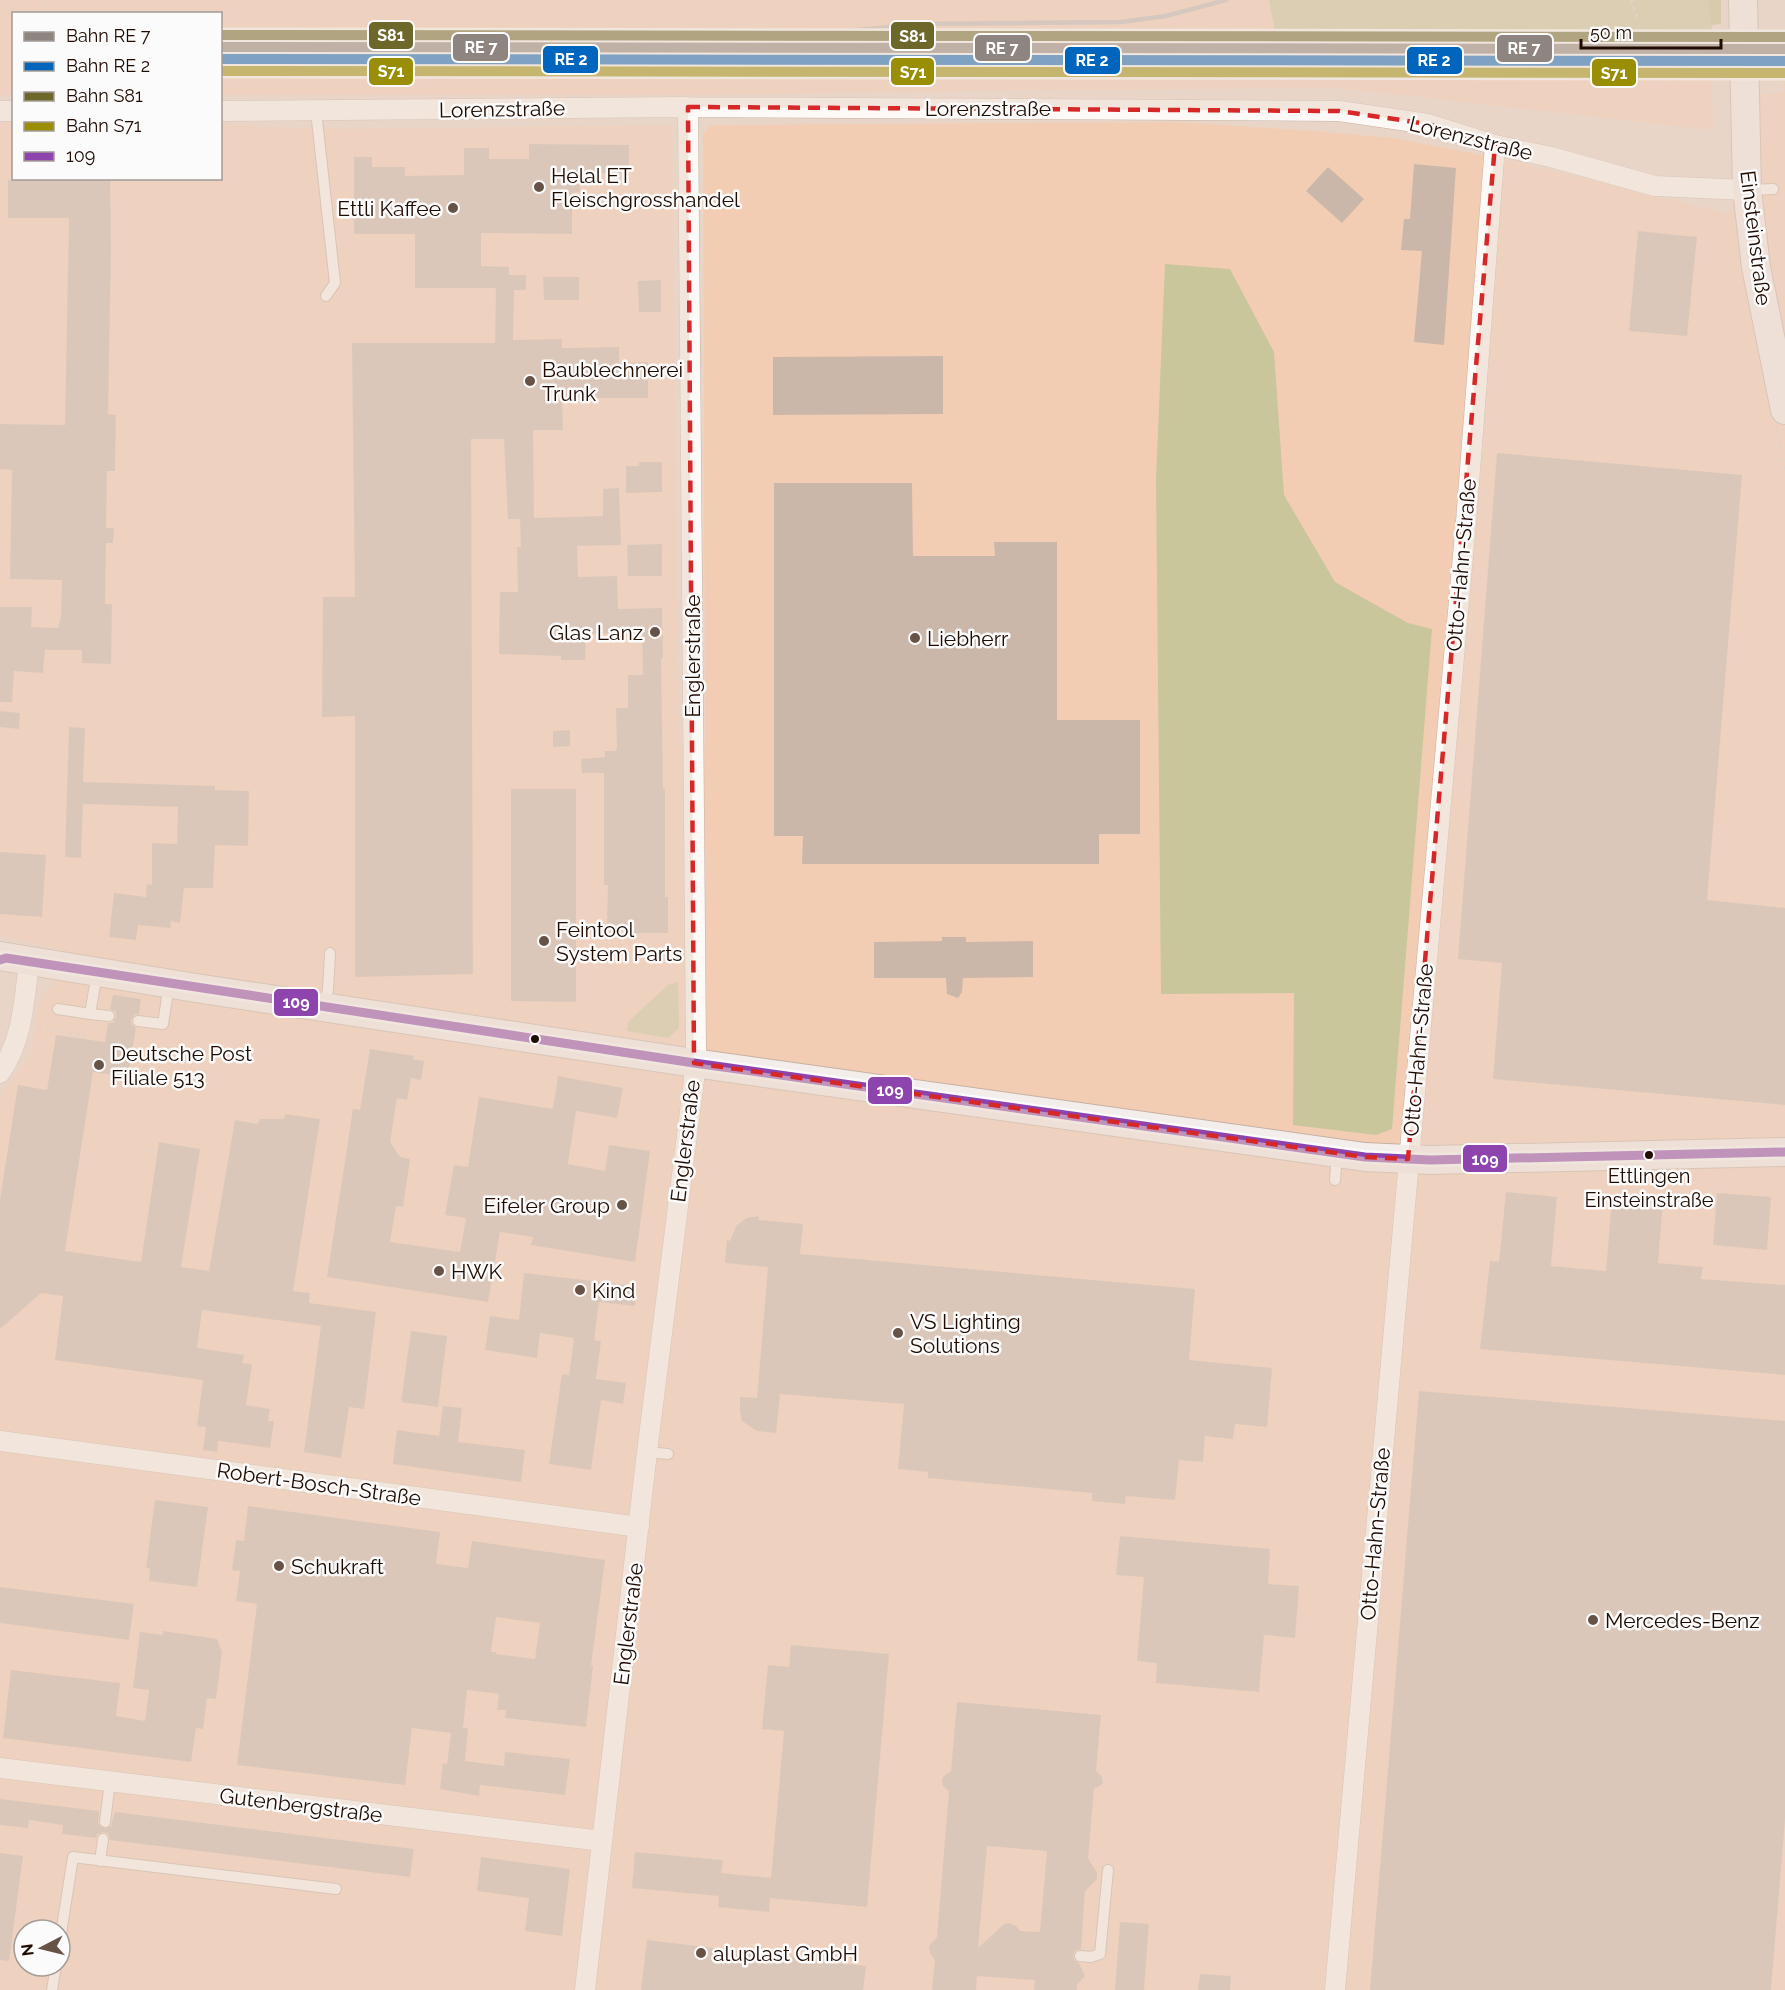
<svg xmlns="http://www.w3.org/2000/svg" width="1785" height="1990" font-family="Raleway,sans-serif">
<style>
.built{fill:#f3cdb3;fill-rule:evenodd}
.green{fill:#c9c69c}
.forest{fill:#c1bf8d}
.building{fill:#cbb7a9;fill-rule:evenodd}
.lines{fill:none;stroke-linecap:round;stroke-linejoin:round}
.lane-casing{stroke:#c5b1a3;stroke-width:12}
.street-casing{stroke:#c5b1a3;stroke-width:21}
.secondary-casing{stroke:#c5b1a3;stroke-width:30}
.path{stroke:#d7d1cd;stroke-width:3;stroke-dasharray:3 4.5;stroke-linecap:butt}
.lane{stroke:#fcf9f7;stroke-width:10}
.street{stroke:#fcf9f7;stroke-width:20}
.secondary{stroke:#f3edec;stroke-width:28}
.rail{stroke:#beb8b4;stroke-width:4.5}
.bus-1-casing{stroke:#fbfbfb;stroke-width:14}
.bus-1{stroke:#8e44ad;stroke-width:9}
.rail-1-casing{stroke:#fbfbfb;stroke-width:15}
.rail-2-casing{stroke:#fbfbfb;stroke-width:15}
.rail-3-casing{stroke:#fbfbfb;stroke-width:15}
.rail-4-casing{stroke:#fbfbfb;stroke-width:15}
.rail-1{stroke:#8f8580;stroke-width:10}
.rail-2{stroke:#0065bd;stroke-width:10}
.rail-3{stroke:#6d682a;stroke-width:10}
.rail-4{stroke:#9a8e06;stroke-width:10}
.marked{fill:none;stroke:#d62828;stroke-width:4.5;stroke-dasharray:12 8;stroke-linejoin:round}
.poi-dot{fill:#665246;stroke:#fbfbfb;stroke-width:2}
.bus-dot{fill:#1f0b00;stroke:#fbfbfb;stroke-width:2}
.labels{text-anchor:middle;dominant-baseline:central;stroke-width:5;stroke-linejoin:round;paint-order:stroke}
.bus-label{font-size:20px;fill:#1f0b00;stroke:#fbfbfb}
.street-label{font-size:21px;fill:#1f0b00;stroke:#fbfbfb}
.poi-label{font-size:21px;fill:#1f0b00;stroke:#fbfbfb;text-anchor:start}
.line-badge{stroke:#fbfbfb;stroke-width:2}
.badge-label{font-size:16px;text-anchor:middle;font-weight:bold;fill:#fff}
</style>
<rect width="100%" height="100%" fill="#e9d5c7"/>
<path class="built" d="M0,0H1269L1275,32L1712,30L1713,130L1339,88L1031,90L692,95H221L220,14H14L13,95H0Z
M1785,37V1990H0V1096L27,1060L32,1048L39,1004L45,993L54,986L60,949L0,936V123H13L14,178H220L221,125L327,129L672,125L679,745L664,746H705L703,134L711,125L1173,122L1314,131L1393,138L1508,160L1730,214L1761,94L1783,93L1781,38ZM24,1930H60V1966H24Z"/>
<path class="green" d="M1269,0H1708L1712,30L1275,32Z
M1165,264L1230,269L1274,352L1284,495L1335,582L1408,623L1432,629L1392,1129L1376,1135L1293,1125L1294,993L1161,994L1156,479Z
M678,982L679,1028L668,1038L627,1031L629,1021L669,984Z"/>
<path class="forest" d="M1708,0H1721V24L1711,25Z"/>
<path class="building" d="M529,144L629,145V173H580V192L572,193V234L481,233V266L509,267V275H526V290H514L513,340L562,339V348L619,347V363L648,362V398H562L563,430H533L534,518L603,516V489L619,488L621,545L577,546L578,577L617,576L618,609L662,608L663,658H661L663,789H665V897H668V933H625V925H607L608,885H604V773H582L581,759L605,757V751H615L617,748L616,708H628V675H643L642,633L586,634L585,660H561V656L499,654L500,592H518L517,547H521L520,519H508L504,439H471L473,974L355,977V716L322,717L323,597H355L352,343H495L496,290L495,288H415V234H354V157H372V167H405V176L464,175V148H489V159H529Z
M1414,164L1456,168L1444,345L1414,342L1422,251L1401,250L1404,219H1410Z
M1328,167L1364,199L1342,223L1306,191Z
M74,178H110L111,246L108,414L116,415L115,471H107L106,528H114L113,543H106L105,604H112L111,664L82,663V650H45L43,673L14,671L12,702H0V607H32L31,627L58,628L61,616L62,580L10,579L12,470L0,469V424L65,425L69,218H8V180H74Z
M1638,231L1697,237L1687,336L1629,331Z
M543,277H579V300H544Z
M661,280V312H639L638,281Z
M943,356V414L773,415V357Z
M1497,453L1742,475L1707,900L1785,908V1105L1493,1079L1502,963L1458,959Z
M639,462H662V492L626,493V466H639Z
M774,483H912L913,556H995L994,542H1057V720H1140V834H1099V864H802L803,836H774Z
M662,544V576H628L627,545Z
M0,711L20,713L19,729L0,727Z
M69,727L85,728L83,782L215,786V790L249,791L248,846L215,845L213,888H184L180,923L171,921L170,928L138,925L136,940L109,937L114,893L146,897L147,884L152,885V843L177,844L178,807L83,804L81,858L65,857Z
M570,730V746L553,747V731Z
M511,789H576V1002L511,1001Z
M0,852L46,855L42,917L0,914Z
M942,937H966V942L1033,941V977L963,978L962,992L958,998L947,994L946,978H874V942L942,941Z
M113,995L141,999L139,1014H135L131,1020V1024L136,1028L128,1077L93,1072L65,1251L141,1262L159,1142L200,1149L181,1267L209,1271L235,1120L258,1124L260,1119H284L285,1114L320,1119L293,1291L310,1293L309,1303L376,1312L364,1409L349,1407L341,1458L304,1452L321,1326L202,1310L197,1348L244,1355L242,1363L252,1364L246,1405L270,1409L268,1421H274L270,1448L218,1441L217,1452L203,1450L206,1427L197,1426L203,1380L55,1360L63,1296L41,1293L0,1329V1199L18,1085L47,1090L56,1035L105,1042L108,1023H113L116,1017V1012L110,1009Z
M370,1049L414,1056L413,1059L424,1061L421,1080L411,1078L407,1100L397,1098L390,1142L400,1157L410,1159L403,1207L396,1206L390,1242L460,1252L466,1218L445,1215L454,1165L468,1167L479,1097L553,1109L558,1076L623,1088L617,1118L576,1111L568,1164L605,1171L609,1145L650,1151L635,1262L531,1245L533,1237L500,1232L488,1302L327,1277L353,1109L360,1110Z
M1506,1192L1557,1197L1551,1266L1606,1271L1612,1198L1663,1202L1658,1263L1703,1267L1701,1279L1785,1285V1375L1480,1349L1490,1261L1499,1262Z
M1717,1193L1771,1197L1767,1250L1713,1245Z
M759,1216L758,1220L803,1224L800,1254L1195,1289L1189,1360L1272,1368L1267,1427L1235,1424L1233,1439L1205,1436L1203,1462L1179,1460L1175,1500L1126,1496L1125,1504L1092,1501V1493L928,1478V1472L898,1469L904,1404L780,1394L776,1433L757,1431L742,1421L740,1412V1397L757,1398L768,1267L725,1263L727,1240L730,1241L737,1225L747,1218Z
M524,1273L637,1286L635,1306L599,1302L594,1340L601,1341L596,1379L626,1383L623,1404L601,1400L591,1470L549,1464L562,1374L569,1375L574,1338L540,1333L537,1358L485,1350L490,1316L519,1320Z
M411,1331L447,1336L438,1407L401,1402Z
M1419,1391L1785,1421V1819L1771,1990H1370Z
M443,1406L462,1408L458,1442L525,1450L521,1482L393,1464L397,1430L439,1436Z
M155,1500L208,1507L197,1587L149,1581L150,1568H146Z
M248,1506L440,1532L436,1564L468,1568L472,1541L605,1560L591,1666H593L586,1727L505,1718L506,1710H497L499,1694L467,1690L463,1728H468L465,1761L504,1766L505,1752L570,1759L565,1795L480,1785L479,1796L440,1789L443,1763L447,1764L451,1733L412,1728L405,1785L237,1765L257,1604L236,1601L240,1571L232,1570L236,1540L244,1541ZM496,1617L540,1623L535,1659L496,1654V1652H491Z
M1120,1536L1270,1549L1268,1584L1299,1586L1295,1638L1264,1635L1259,1692L1156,1683L1157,1663L1137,1661L1144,1577L1116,1575Z
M0,1587L134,1604L129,1640L0,1623Z
M163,1631L217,1639L222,1652L216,1699L207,1698L203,1729L196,1728L191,1762L3,1738L11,1670L120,1683L116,1716L145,1721L149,1690L133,1688L140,1632L163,1635Z
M791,1645L889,1654L867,1907L770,1898L769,1912L718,1907L719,1896L632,1888L635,1852L723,1860L721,1873L771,1878L784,1731L762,1729L768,1665L789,1667Z
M957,1702L1101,1715L1096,1771L1102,1777L1103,1784L1094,1789L1088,1858L1097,1873V1879L1085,1891L1081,1949L1076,1950L1073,1955L1074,1960L1079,1963L1085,1976L1077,1985V1990H1034L1035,1980L977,1976L976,1990H932L935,1960L930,1953L929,1946L937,1937L949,1791L943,1786L942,1781L943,1777L951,1771ZM987,1846L1047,1851L1040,1932L1020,1931L1016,1926L1009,1923L1004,1924L978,1948Z
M0,1799L99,1811L98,1824L105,1829L111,1826L115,1812L414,1849L410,1877L110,1840L108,1833L103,1832L97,1834L96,1838L62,1834L63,1825L29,1820L28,1828L0,1825Z
M0,1853L23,1856L9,1961L0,1960Z
M481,1857L570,1869L562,1936L525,1931L529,1898L477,1891Z
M1120,1922L1149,1924L1144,1990H1115Z
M647,1940L866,1966L863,1990H641Z
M1200,1974L1231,1976L1230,1990H1198Z"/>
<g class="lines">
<defs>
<path id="lane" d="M316,111L335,283L326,296
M1750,190L1773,189
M97,973L90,1014L109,1016
M324,1006L328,990L330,953
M58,1009L90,1014
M138,1021L163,1024L169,985
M1335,1180L1337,1154
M647,1452L668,1454
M105,1822L110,1782
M100,1861L103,1839
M60,1940L73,1857L336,1889
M1080,1956L1091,1957L1100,1954L1108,1870
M52,1990L56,1966"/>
<path id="street" d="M0,111H14
M220,111L688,107L1339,111L1428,124L1495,145L1551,157L1655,186L1747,190
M0,1073C23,1039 24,1002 29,962
M0,1441L639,1527
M0,1768L602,1841
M585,1990L647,1452L694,1080L696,1050L688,107
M1335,1990L1466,522L1495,145"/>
<path id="secondary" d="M1743,0L1747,190L1756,267L1785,410
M0,956L196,988L694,1063L1365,1157L1430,1160L1785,1152"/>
</defs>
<use href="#lane" class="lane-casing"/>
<use href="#street" class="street-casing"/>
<use href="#secondary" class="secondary-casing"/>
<path class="path" d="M1631,0L1637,17
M45,14V0
M1776,430L1785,470
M39,1028L84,1036V1039
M143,1150L158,1152"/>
<use href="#lane" class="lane"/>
<use href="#street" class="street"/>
<use href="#secondary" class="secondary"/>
<path class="rail" d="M626,49L678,47L921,24L1121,22L1166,16L1226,0
M1761,73L1785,75"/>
<defs>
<path id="bus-1" d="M0,960L6,958L694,1063L1365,1157L1430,1160L1785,1152"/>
</defs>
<use href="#bus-1" class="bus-1-casing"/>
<use href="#bus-1" class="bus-1"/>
<defs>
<path id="rail-1" d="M220,47L1785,49"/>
<path id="rail-2" d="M220,59L1785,61"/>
<path id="rail-3" d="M220,35L1785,37"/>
<path id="rail-4" d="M220,71L1785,73"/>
</defs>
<use href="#rail-1" class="rail-1-casing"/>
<use href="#rail-2" class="rail-2-casing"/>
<use href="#rail-3" class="rail-3-casing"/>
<use href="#rail-4" class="rail-4-casing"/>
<use href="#rail-1" class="rail-1"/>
<use href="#rail-2" class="rail-2"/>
<use href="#rail-3" class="rail-3"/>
<use href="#rail-4" class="rail-4"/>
</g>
<path d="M0 0H1785V1990H0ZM688,107L1339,111L1428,124L1495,145L1408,1159L1365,1157L694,1063Z" fill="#e9d5c7" fill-opacity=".55" fill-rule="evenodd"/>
<path class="marked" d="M688,107L1339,111L1428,124L1495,145L1408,1159L1365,1157L694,1063Z"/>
<g class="poi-dot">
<circle cx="539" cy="187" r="6"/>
<circle cx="453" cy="208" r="6"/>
<circle cx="530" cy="381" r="6"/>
<circle cx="655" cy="632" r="6"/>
<circle cx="915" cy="638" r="6"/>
<circle cx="544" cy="941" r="6"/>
<circle cx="99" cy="1065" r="6"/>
<circle cx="622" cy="1205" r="6"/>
<circle cx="439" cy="1271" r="6"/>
<circle cx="580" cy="1290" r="6"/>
<circle cx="898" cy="1333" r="6"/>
<circle cx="279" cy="1566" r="6"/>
<circle cx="1593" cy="1620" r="6"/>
<circle cx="701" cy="1953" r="6"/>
</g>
<g class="bus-dot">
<circle cx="535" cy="1039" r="5"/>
<circle cx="1649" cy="1155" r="5"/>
</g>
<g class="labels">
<g class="bus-label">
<text x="1649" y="1176">Ettlingen<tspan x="1649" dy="24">Einsteinstraße</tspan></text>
</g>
<g class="street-label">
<text x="988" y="108">Lorenzstraße</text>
<text transform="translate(502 109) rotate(-1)">Lorenzstraße</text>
<text transform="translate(1471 138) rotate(14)">Lorenzstraße</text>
<text transform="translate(1756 238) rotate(83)">Einsteinstraße</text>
<text transform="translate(1461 565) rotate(-85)">Otto-Hahn-Straße</text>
<text transform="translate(692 656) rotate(-90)">Englerstraße</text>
<text transform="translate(1418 1050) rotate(-85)">Otto-Hahn-Straße</text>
<text transform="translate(685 1141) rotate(-83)">Englerstraße</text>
<text transform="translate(319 1484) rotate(8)">Robert-Bosch-Straße</text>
<text transform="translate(1375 1534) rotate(-85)">Otto-Hahn-Straße</text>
<text transform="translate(628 1624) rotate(-83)">Englerstraße</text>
<text transform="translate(301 1805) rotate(7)">Gutenbergstraße</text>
</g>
<g class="poi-label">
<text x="551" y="175">Helal ET<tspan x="551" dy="24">Fleischgrosshandel</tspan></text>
<text x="441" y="208" text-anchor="end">Ettli Kaffee</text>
<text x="542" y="369">Baublechnerei<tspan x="542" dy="24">Trunk</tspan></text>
<text x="643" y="632" text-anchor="end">Glas Lanz</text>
<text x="927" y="638">Liebherr</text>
<text x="556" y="929">Feintool<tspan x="556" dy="24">System Parts</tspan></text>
<text x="111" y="1053">Deutsche Post<tspan x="111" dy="24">Filiale 513</tspan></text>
<text x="610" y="1205" text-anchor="end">Eifeler Group</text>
<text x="451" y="1271">HWK</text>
<text x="592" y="1290">Kind</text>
<text x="910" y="1321">VS Lighting<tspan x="910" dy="24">Solutions</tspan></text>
<text x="291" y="1566">Schukraft</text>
<text x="1605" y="1620">Mercedes-Benz</text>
<text x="713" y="1953">aluplast GmbH</text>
</g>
</g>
<g class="line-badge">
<rect x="368" y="21" width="46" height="29" rx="6" fill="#6d682a"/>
<rect x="890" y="21" width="45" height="29" rx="6" fill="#6d682a"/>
<rect x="452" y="33" width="57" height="29" rx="6" fill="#8f8580"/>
<rect x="974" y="34" width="57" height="28" rx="6" fill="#8f8580"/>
<rect x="1496" y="34" width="57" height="29" rx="6" fill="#8f8580"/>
<rect x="542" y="45" width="57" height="29" rx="6" fill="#0065bd"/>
<rect x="1064" y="46" width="57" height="29" rx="6" fill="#0065bd"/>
<rect x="1406" y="46" width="57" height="29" rx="6" fill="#0065bd"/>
<rect x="368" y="57" width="46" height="29" rx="6" fill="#9a8e06"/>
<rect x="890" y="57" width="45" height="29" rx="6" fill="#9a8e06"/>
<rect x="1591" y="58" width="46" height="29" rx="6" fill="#9a8e06"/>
<rect x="273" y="988" width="46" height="29" rx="6" fill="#8e44ad"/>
<rect x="867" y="1076" width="46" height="29" rx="6" fill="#8e44ad"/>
<rect x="1462" y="1144" width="46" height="29" rx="6" fill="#8e44ad"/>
</g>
<g class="badge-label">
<text x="391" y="41">S81</text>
<text x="913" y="42">S81</text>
<text x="481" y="53">RE 7</text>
<text x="1002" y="54">RE 7</text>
<text x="1524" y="54">RE 7</text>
<text x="571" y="65">RE 2</text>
<text x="1092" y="66">RE 2</text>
<text x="1434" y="66">RE 2</text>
<text x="391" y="77">S71</text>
<text x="913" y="78">S71</text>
<text x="1614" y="79">S71</text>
<text x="296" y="1008">109</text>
<text x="890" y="1096">109</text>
<text x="1485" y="1165">109</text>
</g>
<rect x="12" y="12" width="210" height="168" fill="#fbfbfb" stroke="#a39b97" stroke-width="1.5"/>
<rect x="24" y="32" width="30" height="9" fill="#8f8580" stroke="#a39b97" stroke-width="1.5"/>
<text x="66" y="42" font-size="18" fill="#1f0b00">Bahn RE 7</text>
<rect x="24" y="62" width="30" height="9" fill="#0065bd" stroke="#a39b97" stroke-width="1.5"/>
<text x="66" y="72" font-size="18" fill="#1f0b00">Bahn RE 2</text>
<rect x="24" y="92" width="30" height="9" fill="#6d682a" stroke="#a39b97" stroke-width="1.5"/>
<text x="66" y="102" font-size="18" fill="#1f0b00">Bahn S81</text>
<rect x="24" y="122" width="30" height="9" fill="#9a8e06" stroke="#a39b97" stroke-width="1.5"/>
<text x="66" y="132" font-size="18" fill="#1f0b00">Bahn S71</text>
<rect x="24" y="152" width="30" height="9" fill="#8e44ad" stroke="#a39b97" stroke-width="1.5"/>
<text x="66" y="162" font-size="18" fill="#1f0b00">109</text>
<g transform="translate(42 1948) rotate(263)"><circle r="28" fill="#fbfbfb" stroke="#a39b97" stroke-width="1.5"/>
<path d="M0-4.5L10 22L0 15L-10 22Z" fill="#665246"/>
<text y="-9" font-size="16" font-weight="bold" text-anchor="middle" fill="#1f0b00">N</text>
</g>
<path d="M1581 39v9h140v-9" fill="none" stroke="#1f0b00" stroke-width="3"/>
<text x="1590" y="39" font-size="18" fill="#1f0b00" stroke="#fbfbfb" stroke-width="4.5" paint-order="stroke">50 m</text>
</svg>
